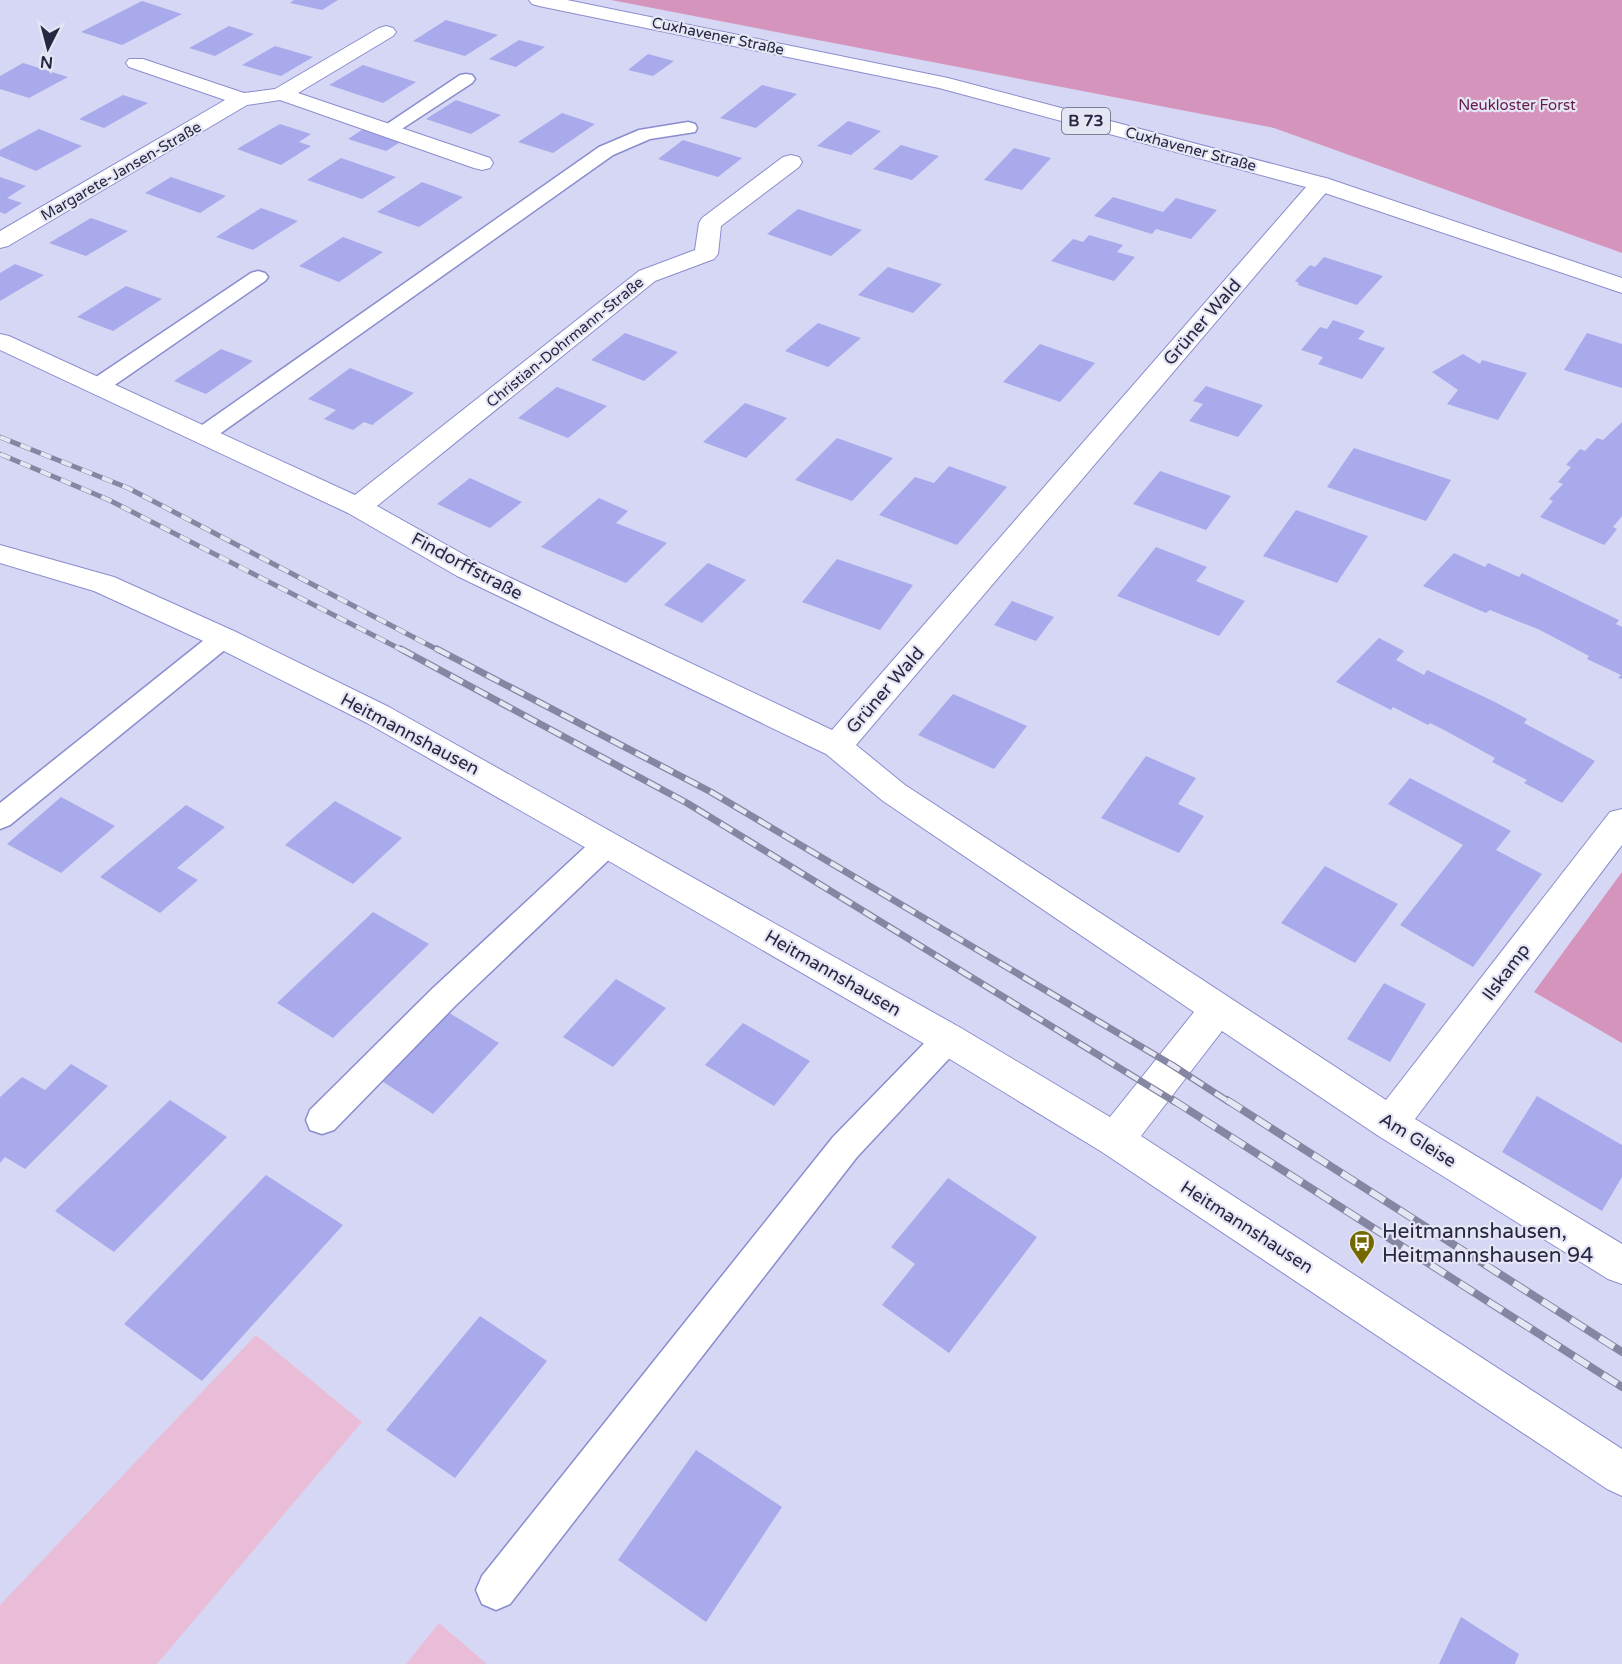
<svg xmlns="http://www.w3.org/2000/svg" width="1622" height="1664" font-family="'Varela Round',sans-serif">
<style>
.green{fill:#e9bdd7}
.forest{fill:#d594bb}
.building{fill:#a9aaec}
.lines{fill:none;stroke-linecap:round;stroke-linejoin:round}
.service-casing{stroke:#8b8cce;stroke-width:3}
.minor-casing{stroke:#8b8cce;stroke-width:2}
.primary-casing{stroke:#8b8cce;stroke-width:2}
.service{fill:#fff;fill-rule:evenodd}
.minor{fill:#fff;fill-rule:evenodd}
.primary{fill:#fff;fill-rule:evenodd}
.rail-far2-casing{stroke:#8586a2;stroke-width:5}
.rail-far1-casing{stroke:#8586a2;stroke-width:7}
.rail-casing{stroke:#8586a2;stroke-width:8}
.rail-far2{stroke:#e5e6f4;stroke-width:4;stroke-dasharray:11;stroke-linecap:butt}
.rail-far1{stroke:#e5e6f4;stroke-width:4.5;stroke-dasharray:14;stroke-linecap:butt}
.rail{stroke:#e5e6f4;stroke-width:6;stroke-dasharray:17;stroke-linecap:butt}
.labels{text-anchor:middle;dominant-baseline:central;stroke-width:4.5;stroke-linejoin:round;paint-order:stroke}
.far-street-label{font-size:15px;fill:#272742;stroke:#e5e6f4}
.far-park-label{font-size:15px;fill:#671a4f;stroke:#e5e6f4}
.shield{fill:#e5e6f4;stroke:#606077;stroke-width:1.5}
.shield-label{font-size:16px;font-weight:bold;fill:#272742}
.street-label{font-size:18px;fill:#272742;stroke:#e5e6f4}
.near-poi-label{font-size:21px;fill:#272742;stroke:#e5e6f4;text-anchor:start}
</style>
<rect width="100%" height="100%" fill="#d6d7f4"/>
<path class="green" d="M256,1335L362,1422L157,1664H0V1605Z
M439,1623L487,1664H406Z"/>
<path class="forest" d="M611,0H1622V253L1274,128Z
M1622,872V1043L1534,992Z"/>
<path class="building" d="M294,0H338L322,10L290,3Z
M142,1L182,14L122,45L81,32Z
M446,20L498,35L465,56L413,41Z
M229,26L254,34L215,56L189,48Z
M519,40L545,47L516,67L489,59Z
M275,46L313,57L281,76L242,65Z
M648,54L674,61L653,76L628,70Z
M23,63L68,77L29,98L0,89V76Z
M363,65L416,82L383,103L329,85Z
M762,85L797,94L756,128L720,118Z
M123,95L148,103L104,128L79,119Z
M456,100L501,115L471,134L426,119Z
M562,113L595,124L553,153L518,142Z
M848,121L881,131L851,155L817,146Z
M280,124L311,134L299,142L311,146L281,165L237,149Z
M365,128L402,141L386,151L348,139Z
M39,129L82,146L36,171L0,156V150Z
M683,140L742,158L718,177L658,159Z
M901,145L939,156L912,180L873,169Z
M1014,148L1051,158L1022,190L984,180Z
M341,158L396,177L362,199L307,180Z
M0,177L26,186L7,198L22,203L5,214L0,212Z
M171,177L226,196L200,213L145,193Z
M422,182L463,197L419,227L377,212Z
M1113,197L1163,212L1176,198L1217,210L1191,239L1156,229L1152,234L1094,216Z
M261,208L298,221L253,250L216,237Z
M798,209L862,230L831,256L767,234Z
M91,218L128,231L86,256L49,243Z
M1089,235L1123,245L1117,252L1135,257L1114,281L1051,261L1073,239L1083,242Z
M343,237L383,252L339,282L299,266Z
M1324,257L1383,276L1357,305L1298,285L1299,283L1295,281L1310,265L1315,267Z
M15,264L44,275L0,301V273Z
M888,267L942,284L913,313L858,295Z
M126,286L162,299L113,331L77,317Z
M1333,320L1365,331L1358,339L1385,348L1362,379L1318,364L1323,357L1301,350L1320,327L1327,329Z
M818,323L861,338L828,367L785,351Z
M625,333L678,352L644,381L591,360Z
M1587,333L1622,344V388L1564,370Z
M1040,344L1095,363L1060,402L1003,382Z
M221,349L253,361L206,394L174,381Z
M1463,354L1480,364L1482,360L1527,373L1498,420L1447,404L1458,390L1432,372Z
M350,368L414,393L372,425L364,422L353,430L324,419L336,410L308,399Z
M1206,386L1263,405L1238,437L1189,421L1203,404L1193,401Z
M557,387L607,406L568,438L518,418Z
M745,403L787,418L746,458L703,442Z
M1622,422V516L1613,527L1617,529L1611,537L1604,545L1540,517L1553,501L1549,499L1563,484L1558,482L1571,467L1566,465L1580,449L1585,451L1597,438L1603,440Z
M837,438L893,458L852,501L795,480Z
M1354,448L1451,480L1426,521L1327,487Z
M949,466L1007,487L957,545L879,515L915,477L934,483Z
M1160,471L1231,496L1206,530L1133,504Z
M470,478L522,502L490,528L437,504Z
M599,498L628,511L616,523L667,543L626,583L541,547Z
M1296,510L1368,536L1337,583L1263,556Z
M1156,547L1207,567L1196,581L1245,601L1219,636L1117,596Z
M1454,553L1485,567L1488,563L1519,577L1522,573L1619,620L1616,624L1622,627V679L1618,678L1621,675L1587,659L1589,656L1540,630L1490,610L1486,613L1423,586Z
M837,559L913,585L880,630L802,602Z
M708,563L746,580L702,623L664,605Z
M1012,601L1054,617L1036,641L994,625Z
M1379,638L1404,651L1396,660L1424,675L1427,670L1495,702L1527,719L1524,723L1595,761L1562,803L1524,783L1527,780L1492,762L1495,758L1446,731L1430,723L1428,725L1393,707L1391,710L1336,682Z
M953,694L1027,726L994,769L918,735Z
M1146,756L1196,778L1178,804L1204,816L1179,853L1101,818Z
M1410,778L1511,831L1496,850L1542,874L1473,967L1400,925L1463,845L1388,804Z
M61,797L115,826L61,873L7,844Z
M335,801L402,838L353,884L285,845Z
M186,805L225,827L177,868L198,880L160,913L100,877Z
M1325,866L1398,904L1355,963L1281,923Z
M373,912L429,944L333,1038L277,1003Z
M616,979L666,1008L613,1067L563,1037Z
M1384,983L1426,1004L1390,1062L1347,1039Z
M441,1008L499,1043L433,1114L374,1076Z
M743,1023L810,1061L774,1106L705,1065Z
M71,1064L108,1086L25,1169L5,1157L0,1163V1097L22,1077L45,1090Z
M1537,1096L1622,1145V1177L1602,1211L1502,1152Z
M170,1100L227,1137L114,1252L55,1211Z
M266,1175L343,1225L202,1381L124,1324Z
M948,1178L1037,1237L949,1353L882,1305L915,1264L891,1247Z
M480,1316L547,1361L455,1478L386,1430Z
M696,1450L782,1507L706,1622L618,1560Z
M1461,1617L1519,1654L1515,1664H1439Z"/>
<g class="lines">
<defs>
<path id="service" d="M466,74L472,75L475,79L472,83L394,134H380L378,130L460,75Z
M688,122L695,124L697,128L695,132L650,139L613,155L211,440L203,442L195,440L192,435L195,430L599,147L639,130Z
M258,271L265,273L268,277L265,281L106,391L98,393L90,391L87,386L90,381L251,273Z
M223,629L232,632L236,638L232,644L10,825L0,829V803L214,632Z
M607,833L617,836L621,844L617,852L455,1006L334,1130L322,1134L310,1130L306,1120L310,1110L433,988L597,836Z
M948,1026L959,1030L964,1039L959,1048L857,1157L510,1604L496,1610L482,1604L476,1590L482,1576L833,1137L937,1030Z"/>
<path id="minor" d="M386,26L393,28L396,32L393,36L298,93L490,158L493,163L490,168L482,170L474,168L280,100L247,105L8,246L0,248V231L225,100L129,67L126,63L129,59H143L244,93L275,89L379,28Z
M791,155L799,157L802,162L799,167L721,226L718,254L714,259L655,281L377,506L477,562L832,730L1313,179L1321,177L1329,179L1332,184L1329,189L856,745L905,785L1386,1100L1610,812L1622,809V845L1415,1119L1622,1244V1284L1608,1279L1377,1135L1222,1031L1141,1136L1622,1449V1496L1607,1489L1102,1152L935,1050L595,853L367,723L212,645L94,591L0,563V545L114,577L234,631L389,707L961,1028L1110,1117L1194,1012L883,801L826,754L457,576L348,513L0,350V334L9,336L355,495L639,271L695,250L699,223L702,218L783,157Z"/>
<path id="primary" d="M529,0H567L948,78L1329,179L1622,278V293L1313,189L939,88L539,6L532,4Z"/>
</defs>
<use href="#service" class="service-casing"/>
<use href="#minor" class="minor-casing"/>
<use href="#primary" class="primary-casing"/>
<use href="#service" class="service"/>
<use href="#minor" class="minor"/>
<use href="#primary" class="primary"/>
<defs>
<path id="rail-far2" d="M0,437L128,488L440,651
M0,454L109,500L404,651"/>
<path id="rail-far1" d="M401,649L687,803L1175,1102
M437,649L711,792L1172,1065L1229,1102"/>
<path id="rail" d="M1173,1100L1622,1387
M1227,1100L1622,1352"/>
</defs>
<use href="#rail-far2" class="rail-far2-casing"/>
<use href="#rail-far1" class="rail-far1-casing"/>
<use href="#rail" class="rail-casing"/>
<use href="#rail-far2" class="rail-far2"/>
<use href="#rail-far1" class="rail-far1"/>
<use href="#rail" class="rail"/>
</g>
<defs>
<symbol id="bus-pin" viewBox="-11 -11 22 30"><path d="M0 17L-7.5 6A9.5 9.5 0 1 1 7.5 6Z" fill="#746901" stroke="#e5e6f4"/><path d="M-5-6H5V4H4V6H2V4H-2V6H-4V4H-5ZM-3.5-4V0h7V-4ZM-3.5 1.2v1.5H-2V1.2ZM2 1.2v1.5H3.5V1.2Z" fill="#fff"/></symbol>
</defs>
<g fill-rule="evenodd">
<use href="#bus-pin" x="1347" y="1228" width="30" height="40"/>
</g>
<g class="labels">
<g class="far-street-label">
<text transform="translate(718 36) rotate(12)">Cuxhavener Straße</text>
<text transform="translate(1191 149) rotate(15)">Cuxhavener Straße</text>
<text transform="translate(121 171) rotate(-30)">Margarete-Jansen-Straße</text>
<text transform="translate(565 342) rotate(-39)">Christian-Dohrmann-Straße</text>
</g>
<g class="far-park-label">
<text x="1517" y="105">Neukloster Forst</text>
</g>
<rect class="shield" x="1062" y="108" width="48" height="26" rx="4.5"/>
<g class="shield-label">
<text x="1086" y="121">B 73</text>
</g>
<g class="street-label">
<text transform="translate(1202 322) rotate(-49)">Grüner Wald</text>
<text transform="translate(467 566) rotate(28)">Findorffstraße</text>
<text transform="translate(885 690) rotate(-49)">Grüner Wald</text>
<text transform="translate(410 734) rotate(28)">Heitmannshausen</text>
<text transform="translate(1506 972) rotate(-53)">Ilskamp</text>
<text transform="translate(833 973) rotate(30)">Heitmannshausen</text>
<text transform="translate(1418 1140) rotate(32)">Am Gleise</text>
<text transform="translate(1247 1227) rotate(33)">Heitmannshausen</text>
</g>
<g class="near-poi-label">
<text x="1382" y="1231">Heitmannshausen,<tspan x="1382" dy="24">Heitmannshausen 94</tspan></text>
</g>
</g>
<g transform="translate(48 48) rotate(186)" stroke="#e5e6f4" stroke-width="4.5" paint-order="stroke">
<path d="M0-4.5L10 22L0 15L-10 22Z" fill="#272742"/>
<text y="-9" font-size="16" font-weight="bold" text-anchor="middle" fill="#272742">N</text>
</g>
</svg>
